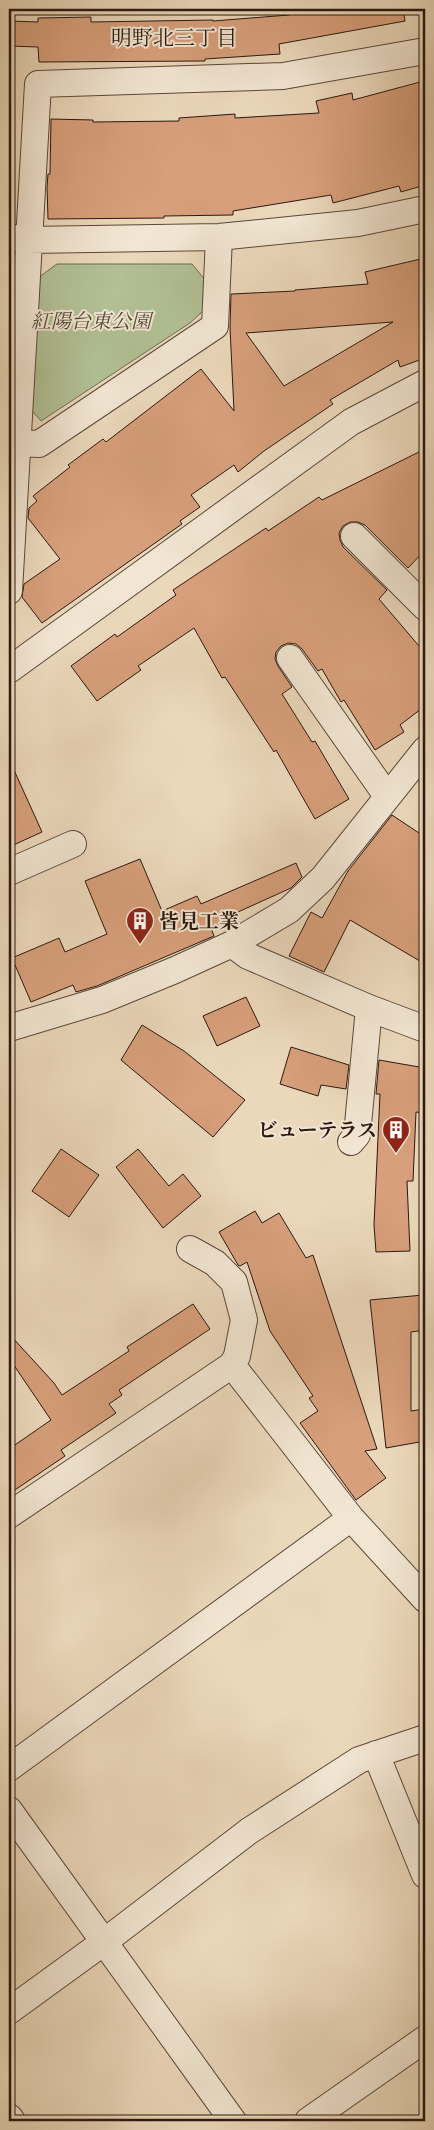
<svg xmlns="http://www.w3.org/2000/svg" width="434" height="2130" font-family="'EB Garamond','Noto Serif JP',serif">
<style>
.green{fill:#b1c095;stroke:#6e6c52}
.building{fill:#d79f7b;stroke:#2b180f;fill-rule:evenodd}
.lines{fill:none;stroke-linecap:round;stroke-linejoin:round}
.minor-casing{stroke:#5b483a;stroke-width:28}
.minor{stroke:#f2e6d3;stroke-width:26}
.labels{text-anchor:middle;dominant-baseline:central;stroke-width:4;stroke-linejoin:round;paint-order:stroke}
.park-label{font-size:20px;font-style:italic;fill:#534a37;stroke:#f2e6d3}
.poi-label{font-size:20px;font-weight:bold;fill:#2b180f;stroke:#f2e6d3;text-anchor:start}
.neighbourhood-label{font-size:21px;fill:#2b180f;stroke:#f2e6d3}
</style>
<rect width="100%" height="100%" fill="#ebd8bb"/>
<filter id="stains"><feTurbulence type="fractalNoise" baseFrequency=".004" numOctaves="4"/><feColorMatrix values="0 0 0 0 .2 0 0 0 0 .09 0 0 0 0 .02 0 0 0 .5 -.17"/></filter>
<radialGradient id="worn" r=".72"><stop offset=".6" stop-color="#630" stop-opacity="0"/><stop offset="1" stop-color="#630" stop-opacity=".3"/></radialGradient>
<path class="green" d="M57,264H192L206,281L203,311L190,323L41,421L28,406L39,277Z"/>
<path class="building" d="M288,9H403L405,21L279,44L280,54L205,59V61L39,62L38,47L9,46V21L38,22V18L91,17V22L213,20V21L289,15Z
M420,82L425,104V185L401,192L399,186L333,203L331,195L233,211V215L164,216V218L48,219L47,187L48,174H50L51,119L93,120V122L179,121V118L235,114V118L319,113L316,101L352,93L353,100Z
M425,258V358L400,367L398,360L330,400L333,404L264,451L238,472L234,465L191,495L200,507L180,521L182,524L42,623L22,597L24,584L60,559L28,518L29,508L37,501L33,496L70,467L68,465L103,439L106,442L201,369L234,411L230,328L231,294L295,291V290L368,284L365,272ZM393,322L284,386L246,333Z
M425,449V550L408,568L365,525L358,522H350L343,526L339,533L340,540L343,547L387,590L379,599L425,653V706L400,725L404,732L375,750L344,700L341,702L322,669L318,671L302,649L296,644L288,643L281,646L276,652L275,659L278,666L292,687L282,694L312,742L315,741L349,799L315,819L276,750L274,752L225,677L222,678L194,628L138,666L141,670L97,701L71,666L115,634L117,637L176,595L173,590L266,528L268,531L319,497L322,500Z
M9,759L42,832L9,847Z
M392,815L425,837V964L350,920L324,972L289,956L311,912L322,918L348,871Z
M140,859L162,911L197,896L201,904L296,863L302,877L291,888L227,917L229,920L211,928L214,936L97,986L76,992L73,985L31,1002L12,958L59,938L65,952L107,934L85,881Z
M246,997L260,1026L217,1046L203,1016Z
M142,1025L184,1051L245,1100L213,1137L121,1060Z
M291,1047L349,1065L346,1089L321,1085L318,1096L280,1084Z
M379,1060L425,1068V1099L423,1113L416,1112L413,1181H407L410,1251L376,1252L374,1225L380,1094H376Z
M61,1149L99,1175L69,1217L32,1191Z
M138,1149L169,1186L183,1174L201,1196L163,1228L116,1167Z
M255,1211L262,1223L279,1213L306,1258L313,1255L377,1449L365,1451L386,1478L356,1500L300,1423L318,1411L309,1398L313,1396L270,1331L247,1262L240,1266L238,1265L219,1232Z
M423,1295L425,1330L411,1332V1411L425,1409V1441L386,1448L370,1300Z
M193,1304L210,1329L119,1390L122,1395L109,1404L116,1413L61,1450L65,1456L9,1494V1449L51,1420L9,1358V1338L11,1336L54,1383L62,1395L129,1351L127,1347Z"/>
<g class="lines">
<defs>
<path id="minor" d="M9,237L28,240L219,237L358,223L425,209
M18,443L39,444L215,326L219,237
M354,536L425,607
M9,591L38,84L283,76L425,51
M290,658L387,796
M9,668V670L351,422L425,383
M9,872L73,844
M232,944L248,956L369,1008L425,1029
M9,1028L102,1000L175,970L232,944L289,910L323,878L425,750
M351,1142L357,1135L369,1008
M232,1365L351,1518L425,1599
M9,1515L232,1365L237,1356L244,1320L234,1282L215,1263L190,1249
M376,1754L425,1875
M9,1768L351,1518
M9,1810L233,2121
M9,2011L104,1942L249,1831L359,1760L425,1738
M9,2117L12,2121
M308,2121L425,2039"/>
</defs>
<use href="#minor" class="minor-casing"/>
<use href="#minor" class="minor"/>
</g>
<defs>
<symbol id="building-pin" viewBox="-11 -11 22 30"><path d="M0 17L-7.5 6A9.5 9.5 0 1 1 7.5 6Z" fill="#8f2418" stroke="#f2e6d3"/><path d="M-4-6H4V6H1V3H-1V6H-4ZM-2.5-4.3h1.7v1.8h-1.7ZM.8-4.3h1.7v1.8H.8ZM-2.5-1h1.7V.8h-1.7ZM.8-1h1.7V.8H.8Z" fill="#fff"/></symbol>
</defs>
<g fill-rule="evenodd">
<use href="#building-pin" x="124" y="905" width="32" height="43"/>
<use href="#building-pin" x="380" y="1114" width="32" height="43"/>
</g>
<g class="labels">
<g class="park-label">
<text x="91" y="321">紅陽台東公園</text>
</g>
<g class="poi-label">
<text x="159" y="921">皆見工業</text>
<text x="377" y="1130" text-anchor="end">ビューテラス</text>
</g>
<g class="neighbourhood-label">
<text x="174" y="37">明野北三丁目</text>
</g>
</g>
<rect width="434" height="2130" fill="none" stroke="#ebd8bb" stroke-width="30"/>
<rect x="10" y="10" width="414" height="2110" fill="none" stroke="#2b180f" stroke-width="2.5"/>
<rect x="15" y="15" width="404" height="2100" fill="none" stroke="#2b180f"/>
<rect width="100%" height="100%" filter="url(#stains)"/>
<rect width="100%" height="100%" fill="url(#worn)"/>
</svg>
